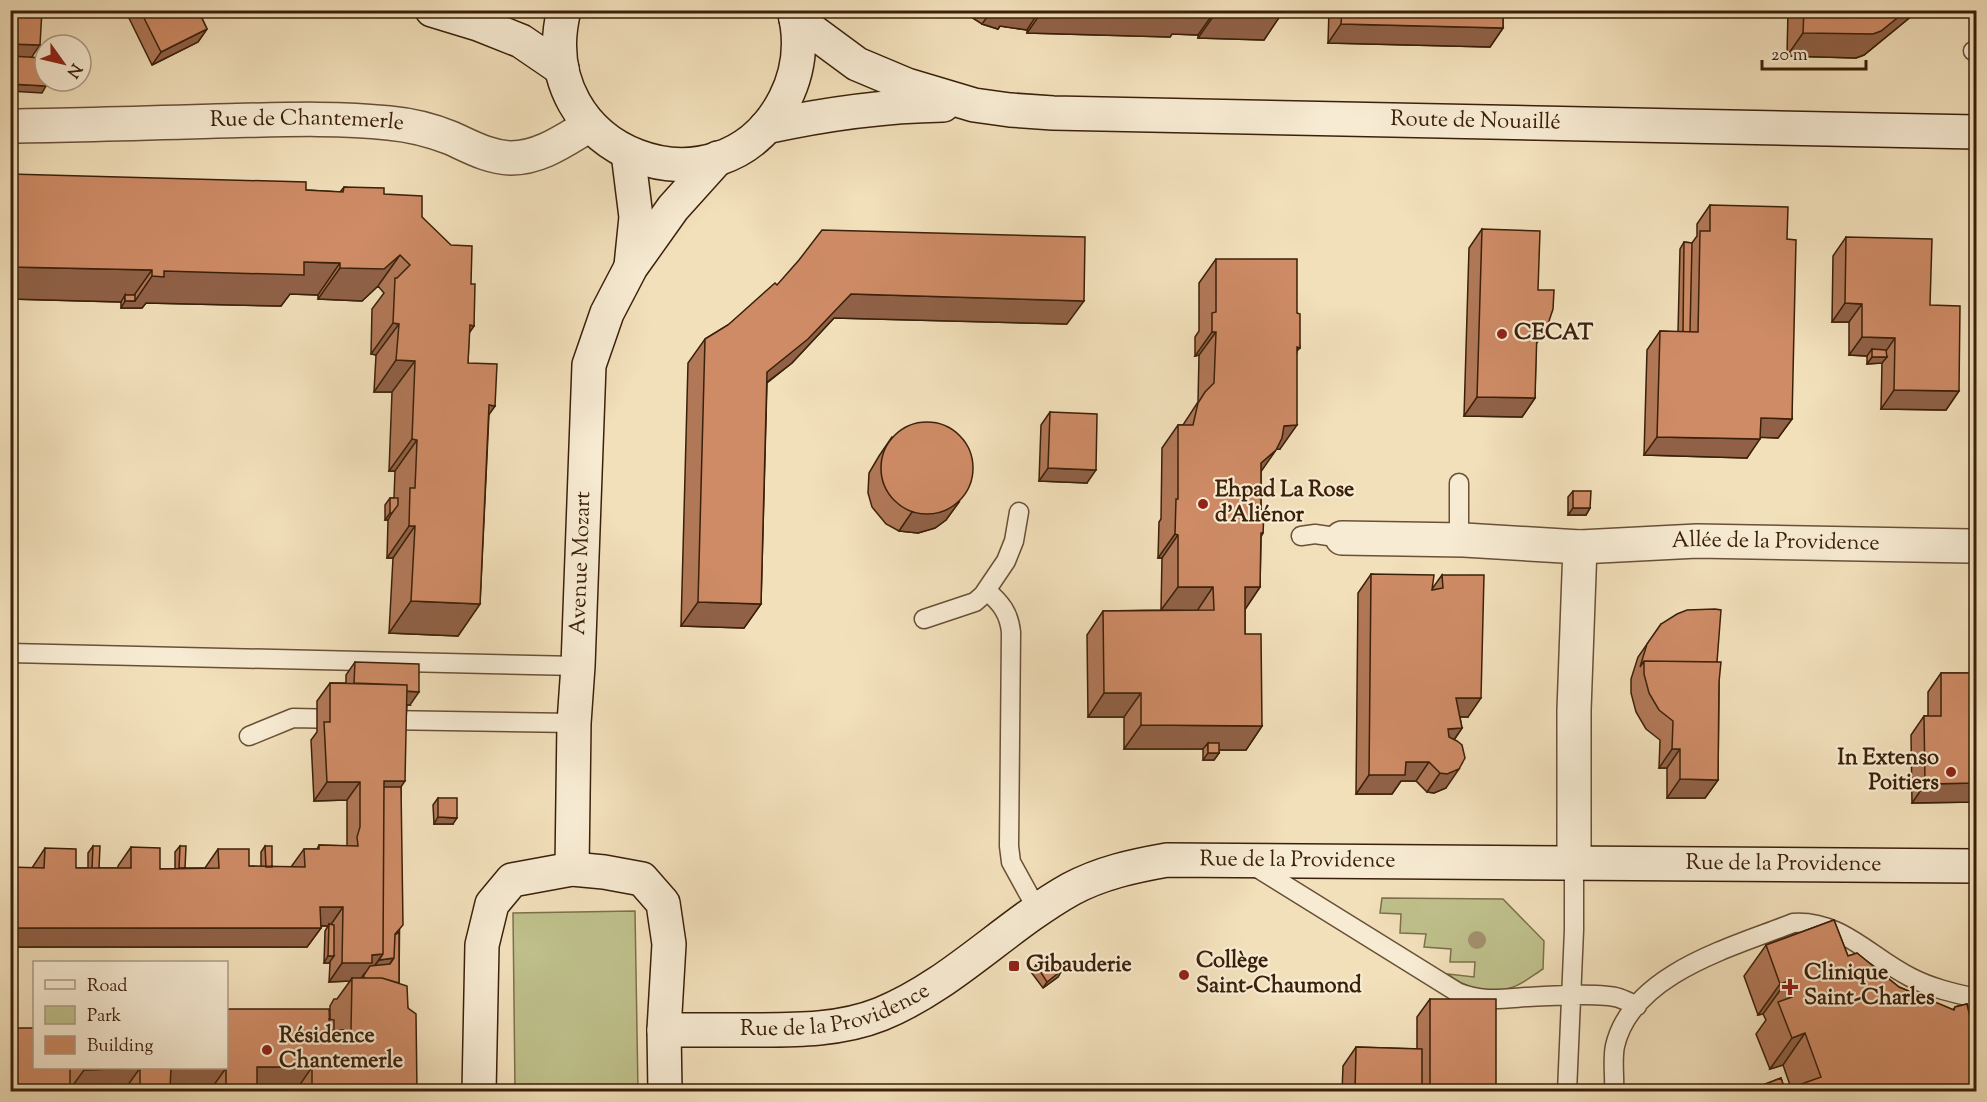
<svg xmlns="http://www.w3.org/2000/svg" width="1987" height="1102" font-family="'Sorts Mill Goudy',serif">
<style>
.green{fill:#bfc18c;stroke:#7d704a;stroke-width:1.5}
.lines{fill:none;stroke-linecap:round;stroke-linejoin:round}
.lane-casing{stroke:#695036;stroke-width:21}
.street-casing{stroke:#695036;stroke-width:36}
.secondary-casing{stroke:#3b2009;stroke-width:36}
.lane{stroke:#f7ebd3;stroke-width:18}
.street{stroke:#f7ebd3;stroke-width:33}
.secondary{stroke:#f7ebd3;stroke-width:33}
.tree{fill:#a3916f}
.wall{fill:#b17858;stroke:#3b2009;stroke-width:1.5}
.shaded-wall{fill:#906147;stroke:#3b2009;stroke-width:1.5}
.building{fill:#ce8b66;stroke:#3b2009;stroke-width:1.5}
.poi-dot{fill:#8f2418;stroke:#f7ebd3;stroke-width:2}
.labels{text-anchor:middle;dominant-baseline:central;stroke-width:4.5;stroke-linejoin:round;paint-order:stroke}
.street-label{font-size:22px;fill:#3b2009;stroke:#f7ebd3}
.poi-label{font-size:22px;font-weight:bold;fill:#3b2009;stroke:#f7ebd3;text-anchor:start}
</style>
<rect width="100%" height="100%" fill="#f2e0bb"/>
<filter id="stains"><feTurbulence type="fractalNoise" baseFrequency=".00333" numOctaves="4"/><feColorMatrix values="0 0 0 0 .2 0 0 0 0 .09 0 0 0 0 .02 0 0 0 .5 -.17"/></filter>
<radialGradient id="worn" r=".72"><stop offset=".6" stop-color="#630" stop-opacity="0"/><stop offset="1" stop-color="#630" stop-opacity=".3"/></radialGradient>
<path class="green" d="M1382,898L1503,899L1544,941L1543,969C1533,975 1522,985 1510,988C1490,995 1463,987 1448,974L1474,977L1475,962H1450L1451,949L1424,947L1426,934L1400,933L1401,914L1380,913Z
M635,911L638,1091H515L513,913Z"/>
<g class="lines">
<defs>
<path id="lane" d="M1973,51H1976
M1459,483V540
M1301,536L1315,534L1342,538
M987,591C1001,603 1009,613 1011,632L1009,846L1011,862L1038,911
M924,619L975,602L983,595L1006,561L1014,541L1019,512
M10,653L578,666
M384,720L574,723
M249,736L293,718L341,719
M1251,864L1457,992C1482,1002 1500,999 1526,997C1547,996 1601,992 1619,998C1625,1000 1631,1003 1637,1006
M1567,1092L1574,930V864
M1614,1092C1615,1077 1612,1060 1615,1046C1632,973 1733,947 1793,923C1841,920 1870,957 1910,977C1931,988 1953,993 1976,998"/>
<g id="street">
<path id="s1" d="M10,126C79,125 147,123 216,121C273,120 332,117 389,123C411,125 431,130 451,138C471,147 488,157 511,158C541,158 566,139 590,125"/>
<path id="s2" d="M1342,538L1464,540L1580,547L1697,541L1970,546"/>
<path d="M1574,864V710L1580,547"/>
</g>
<g id="secondary">
<path d="M432,10L478,24L521,41L562,69"/>
<path d="M564,10C528,155 721,225 785,99C799,71 802,40 794,10"/>
<path id="s3" d="M796,19L857,64L907,85L974,105L1010,110L1053,113L1976,132"/>
<path d="M766,127C825,114 882,106 943,105"/>
<path d="M628,153L636,217L631,266"/>
<path id="s4" d="M572,869L574,723L578,666L589,365L607,313L631,267L673,208L718,158"/>
<path id="s5" d="M664,1030C695,1030 725,1030 755,1030C798,1030 841,1030 881,1014C952,985 1005,926 1071,889C1101,873 1133,866 1167,860L1976,866"/>
<path d="M479,1092L482,945L492,904L512,880L572,869L604,872L642,879L663,903L669,944L664,1030L665,1092"/>
</g>
</defs>
<use href="#lane" class="lane-casing"/>
<use href="#street" class="street-casing"/>
<use href="#secondary" class="secondary-casing"/>
<use href="#lane" class="lane"/>
<use href="#street" class="street"/>
<use href="#secondary" class="secondary"/>
</g>
<circle class="tree" cx="1477" cy="940" r="9"/>
<path class="wall" d="M125,10H198L207,29L198,42L152,65Z
M960,10H1280V16L1264,40L1198,38V35L1172,34L1170,37L1027,33V30L1000,26L998,29L982,24Z
M1329,10H1503V28L1490,47L1328,43Z
M1788,10H1919L1864,55L1856,58L1787,56Z
M344,187L384,194L422,217L471,284L474,326L469,333L468,363L495,406L489,414L480,604L458,636L389,633L393,558H387L388,520H385V505L390,498H394L395,471H389L392,392H374L376,355L371,354L372,309L384,293L378,286L362,301L318,299V295L290,294L281,306L146,303L142,308H121V302L10,299L306,190L340,192Z
M1710,205L1787,239L1792,419L1778,438L1760,437L1747,458L1644,455L1647,350L1660,331L1678,332L1680,249L1684,242L1692,243L1697,236V224Z
M1482,229L1545,331L1536,343L1535,398L1522,417L1464,416L1469,248Z
M1846,237L1930,305L1959,391L1946,410L1881,409L1882,363L1867,364V356L1849,355V322H1832L1833,256Z
M1216,259L1297,313L1300,348L1297,351L1280,449H1276L1261,471V514L1263,533L1261,537L1260,587L1245,609V634L1262,726L1246,750H1219V753L1214,760H1203V749H1124V717H1088L1087,635L1103,611L1161,610L1162,558H1158L1159,522L1161,519L1162,448L1178,425H1183L1198,402L1199,355L1195,356V337L1199,331V283Z
M777,285L1067,324L834,318L792,363L767,383L761,604L744,628L681,626L688,363L705,339L728,325Z
M1050,412L1087,483L1039,481L1041,425Z
M892,437L959,502L946,520L935,528L918,533L899,531L886,524L872,507L868,493L869,473L879,456Z
M1573,491L1590,508L1586,515H1568V497Z
M1371,574L1432,589L1442,575L1468,717H1460L1462,728L1454,740L1446,788L1434,793L1427,792L1416,781H1401L1392,794H1356L1358,593Z
M1661,624L1717,662L1719,682L1718,780L1705,798H1667V768H1659L1660,740L1646,729L1636,712L1631,693V679L1638,657Z
M355,662L410,705H407L401,787L399,983L408,1008L417,1092H10L34,1068H226L330,1019V1006L334,999H337L350,981L329,982L330,963H324L325,931L328,926H320L321,928L307,947H10V846L13,868H32L45,848L76,868H88V853L93,846L99,868H118V866L131,847L160,869H175V852L180,846L185,868H205L218,849L249,866L261,867V852L265,846L272,867H291L304,849H317L319,845L347,846V800L314,801L311,740L317,732V701L330,683H346V675Z
M1941,673H1977V802L1912,803L1911,735L1924,716H1928V692Z
M438,798L453,824H434L433,805Z
M1834,920L1848,956L1857,953L1899,987L1953,1010L1955,1007L1967,1004L1970,1017L1977,1020V1092H1745L1781,1078L1785,1090L1791,1088L1783,1065L1770,1069L1756,1034L1766,1020L1763,1014L1758,1015L1744,976L1766,945Z
M1036,965L1062,970L1058,977L1043,988L1031,972Z
M1430,999L1496,1092H1342L1343,1066L1356,1047L1417,1049V1017Z"/>
<path class="shaded-wall" d="M992,10H1040L1027,30L1000,26L998,29L982,24Z
M1043,10H1186L1215,11L1198,35L1172,34L1170,37L1027,33Z
M1907,10H1919L1864,55L1856,58L1787,56L1803,33Z
M1215,14L1280,16L1264,40L1198,38Z
M1341,24L1503,28L1490,47L1328,43Z
M207,29L198,42L152,65L161,52Z
M10,44L40,45L27,64L10,63Z
M10,84L46,86L42,93L10,91Z
M400,255L378,286L362,301L318,299L340,268Z
M304,262L340,263L318,295L290,294L281,306L146,303L142,308H121L125,301V295L121,302L10,299V267L152,270L130,301H135L152,276L164,271Z
M851,294L1084,301L1067,324L834,318L792,363L750,395L767,372Z
M1845,303L1862,304L1849,322H1832Z
M393,323L399,324L376,355L371,354Z
M470,325L474,326L452,357Z
M1537,331H1545L1532,350Z
M1212,332H1216L1199,355L1195,356Z
M1862,337L1895,338L1882,357L1872,349L1867,356L1849,355Z
M1872,357H1887L1882,363L1867,364Z
M396,360L415,361L392,392H374Z
M1894,390L1959,391L1946,410L1881,409Z
M1477,397L1535,398L1522,417L1464,416Z
M489,405L495,406L473,437Z
M1761,418L1792,419L1778,438L1748,437Z
M1297,425L1280,449L1267,450L1284,426Z
M1657,437L1760,439L1747,458L1644,455Z
M412,439L417,440L395,471H389Z
M1276,450L1260,473L1261,463Z
M1048,468L1096,470L1087,483L1039,481Z
M959,502L946,520L935,528L918,533L899,531L912,512Z
M1573,508H1590L1586,515H1568Z
M390,513H392L388,520H385Z
M409,526H415L393,558H387Z
M1175,534L1178,535L1162,558H1158Z
M1178,587H1213L1197,611L1161,610Z
M1245,587H1260L1244,611Z
M411,601L480,604L458,636L389,633Z
M698,602L761,604L744,628L681,626Z
M354,689L419,692L410,705L345,702Z
M1104,693H1141L1124,717H1088Z
M1456,698H1481L1468,717L1443,716Z
M1141,725L1262,726L1246,750H1208V743L1203,749H1124Z
M1462,728L1449,747L1448,729Z
M1672,749H1680L1667,768H1659Z
M1208,753H1219L1214,760H1203Z
M1406,762H1429L1416,781H1401L1392,794H1356L1369,775Z
M1459,769L1446,788L1434,793L1427,792L1440,773Z
M1680,779L1718,780L1705,798H1667Z
M384,781H405L392,800H380Z
M327,782H360L347,800L314,801Z
M1977,783V802L1912,803L1925,784Z
M438,817L457,818L453,824H434Z
M320,907H343L330,926L329,924L328,926L307,925Z
M10,928H321L307,947H10Z
M383,954L370,972L365,973L359,981L352,978L350,981L329,982L342,963L372,955Z
M328,956H334L329,963H324Z
M394,958L385,971L370,972L379,960Z
M1062,970L1058,977L1043,988L1047,982Z
M1786,982L1763,1014L1758,1015L1780,984Z
M1805,1033L1783,1065L1770,1069L1792,1038Z
M257,1067H312L295,1092H222L226,1086Z
M140,1068L123,1092H68L84,1070Z
M171,1068H226L209,1092H136L140,1087Z
M10,1087H40L37,1092H10Z
M312,1088H328L326,1092H310Z
M1416,1090H1434L1433,1092H1414Z"/>
<path class="building" d="M11,10H42L40,45L10,44Z
M140,10H198L207,29L161,52Z
M1094,10H1186V13Z
M1201,10H1280V16L1215,14V11Z
M1342,10H1503V28L1341,24Z
M1804,10H1907L1881,31L1873,34L1803,33Z
M10,56L45,58V81H47L46,86L10,84Z
M10,174L306,182V190L343,192L344,187L384,188V194L422,196V217L451,245L472,246L471,284H475L474,326L470,325L468,363L497,364L495,406L489,405L480,604L411,601L415,526H409L410,488H415L417,440L412,439L415,361L396,360L399,324L393,323L395,278H397L410,265L400,255L384,269L340,268V263L304,262V275L164,271V277L152,276V270L10,267Z
M1710,205L1788,207L1787,239L1796,240L1792,419L1761,418L1760,439L1657,437L1660,331L1698,332L1700,231H1710Z
M1482,229L1540,231L1538,290H1554L1553,309L1548,324L1545,331H1537L1535,398L1477,397Z
M822,230L1085,237L1084,301L851,294L808,339L767,372L761,604L698,602L705,339L728,325L775,283L777,285L799,260Z
M1846,237L1932,239L1930,305L1960,306L1959,391L1894,390L1895,338L1862,337V304L1845,303Z
M1684,242L1692,243L1690,332H1683Z
M1216,259H1297V313L1300,314V348L1297,347V425L1284,426L1282,438L1276,450L1261,463V514H1264L1263,533H1261L1260,587H1245V634H1261L1262,726L1141,725V693H1104L1103,611L1214,610L1213,587H1178V535L1175,534L1176,499H1178V425H1193L1198,403L1205,392L1214,383L1216,332H1212V313L1216,312Z
M125,295H135V301H125Z
M1872,349L1886,350L1887,357H1872Z
M1050,412L1097,414L1096,470L1048,468Z
M881 468a46 46 0 1 1 92 0a46 46 0 1 1-92 0Z
M1573,491H1591L1590,508H1573Z
M390,498H398V505L392,513H390Z
M1371,574L1434,575L1432,590L1443,588L1442,575H1484L1481,698H1456L1462,728L1448,729L1449,737L1457,741L1462,745L1465,758L1459,769L1447,774L1440,773L1429,762H1406L1405,775H1369Z
M1715,609L1721,610L1717,662L1644,661L1640,667L1647,644L1661,624L1677,614L1687,610Z
M1644,661L1721,662L1719,682L1718,780L1680,779V749H1672L1673,721L1659,710L1649,693L1644,674Z
M355,662L419,664V692L407,691V685L354,683Z
M1941,673H1977V783L1925,784L1924,716H1941Z
M330,683L407,685L405,781H384L383,954L372,955V963H342L343,907H320L321,928H10V867L44,868L45,848L76,849V868H131V847L160,848V869L219,868L218,849H249V866L305,867L304,849H319V845L358,846L357,837L360,827V782H327L324,722H330Z
M1208,743H1219V753H1208Z
M384,787H401L403,925L395,934L394,958L379,960L383,954Z
M438,798H457V818L438,817Z
M10,846H13V868H10Z
M93,846H100L99,868H92Z
M180,846H186L185,868H179Z
M265,846H272V867H266Z
M1834,920L1848,956L1857,953L1899,987L1954,1010L1955,1007L1967,1004L1970,1017L1977,1020V1092H1745L1781,1078L1785,1090L1821,1077L1805,1033L1792,1038L1778,1002L1792,997L1786,982L1780,984L1766,945Z
M329,924L334,925V956H328Z
M399,932V983L382,978H364V975L370,966L390,964L394,958L395,935Z
M1050,955L1062,970L1047,982L1036,965Z
M352,978H382L407,986L408,1008L416,1014L417,1092H329L328,1088H312V1067H257V1087L226,1086V1009H329L330,1030H351Z
M1430,999H1496V1092H1434V1090H1416V1092H1355L1356,1047L1422,1049V1085L1430,1086Z
M329,1019L334,1020V1030H330Z
M10,1028H34V1068H70V1092H40V1087H10Z
M84,1068H171L170,1087H140V1068L84,1070Z
M917,1089L970,1090V1092H917Z"/>
<g class="poi-dot">
<circle cx="1502" cy="334" r="6"/>
<circle cx="1203" cy="504" r="6"/>
<circle cx="1951" cy="772" r="6"/>
<rect x="1008" y="960" width="12" height="12" rx="3"/>
<circle cx="1184" cy="975" r="6"/>
<path d="M1787 978h6v6h6v6h-6v6h-6v-6h-6v-6h6z"/>
<circle cx="267" cy="1050" r="6"/>
</g>
<g class="labels">
<g class="street-label">
<text stroke="none"><textPath href="#s3" startOffset="702">Route de Nouaillé</textPath></text>
<text stroke="none"><textPath href="#s1" startOffset="297">Rue de Chantemerle</textPath></text>
<text stroke="none"><textPath href="#s2" startOffset="434">Allée de la Providence</textPath></text>
<text stroke="none"><textPath href="#s4" startOffset="306">Avenue Mozart</textPath></text>
<text stroke="none"><textPath href="#s5" startOffset="678">Rue de la Providence</textPath></text>
<text stroke="none"><textPath href="#s5" startOffset="1164">Rue de la Providence</textPath></text>
<text stroke="none"><textPath href="#s5" startOffset="174">Rue de la Providence</textPath></text>
</g>
<g class="poi-label">
<text x="1514" y="334">CECAT</text>
<text x="1215" y="491">Ehpad La Rose<tspan x="1215" dy="25">d'Aliénor</tspan></text>
<text x="1939" y="759" text-anchor="end">In Extenso<tspan x="1939" dy="25">Poitiers</tspan></text>
<text x="1196" y="962">Collège<tspan x="1196" dy="25">Saint-Chaumond</tspan></text>
<text x="1026" y="966">Gibauderie</text>
<text x="1804" y="974">Clinique<tspan x="1804" dy="25">Saint-Charles</tspan></text>
<text x="279" y="1037">Résidence<tspan x="279" dy="25">Chantemerle</tspan></text>
</g>
</g>
<rect width="1987" height="1102" fill="none" stroke="#f2e0bb" stroke-width="36"/>
<rect x="12" y="12" width="1963" height="1078" fill="none" stroke="#3b2009" stroke-width="3"/>
<rect x="18" y="18" width="1951" height="1066" fill="none" stroke="#3b2009" stroke-width="1.5"/>
<rect x="33" y="961" width="195" height="108" fill="#f7ebd3" stroke="#ac9a82" stroke-width="1.5"/>
<rect x="45" y="980" width="30" height="9" fill="#f7ebd3" stroke="#ac9a82" stroke-width="1.5"/>
<text x="87" y="991" font-size="18" fill="#3b2009">Road</text>
<rect x="45" y="1006" width="30" height="18" fill="#bfc18c" stroke="#ac9a82" stroke-width="1.5"/>
<text x="87" y="1021" font-size="18" fill="#3b2009">Park</text>
<rect x="45" y="1036" width="30" height="18" fill="#ce8b66" stroke="#ac9a82" stroke-width="1.5"/>
<text x="87" y="1051" font-size="18" fill="#3b2009">Building</text>
<g transform="translate(63 63) rotate(124)"><circle r="28" fill="#f7ebd3" stroke="#ac9a82" stroke-width="1.5"/>
<path d="M0-4.5L10 22L0 15L-10 22Z" fill="#8f2418"/>
<text y="-9" font-size="16" font-weight="bold" text-anchor="middle" fill="#3b2009">N</text>
</g>
<path d="M1762 60v9h104v-9" fill="none" stroke="#3b2009" stroke-width="3"/>
<text x="1771" y="60" font-size="18" fill="#3b2009" stroke="#f7ebd3" stroke-width="4.5" paint-order="stroke">20 m</text>
<rect width="100%" height="100%" filter="url(#stains)"/>
<rect width="100%" height="100%" fill="url(#worn)"/>
</svg>
